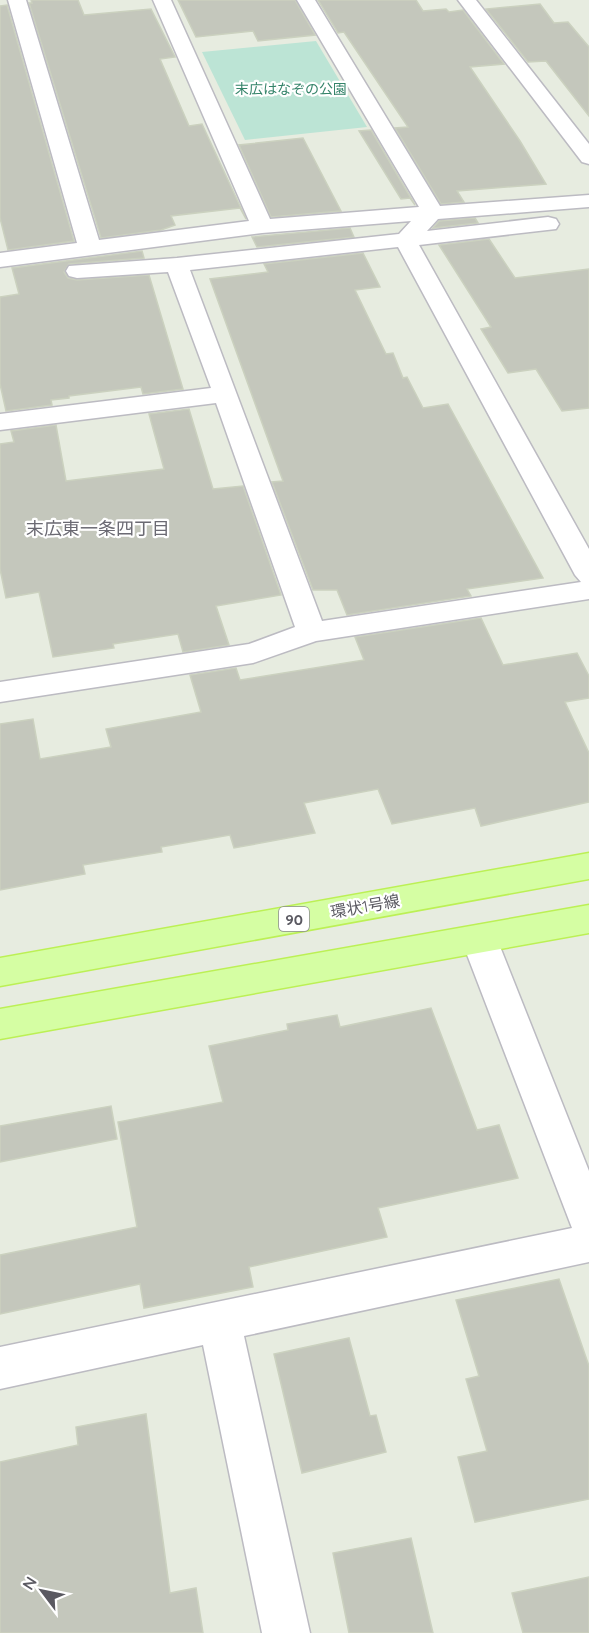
<svg xmlns="http://www.w3.org/2000/svg" width="589" height="1633" font-family="Quicksand,'Noto Sans JP',sans-serif">
<style>
.green{fill:#bce4d5}
.building{fill:#c4c7bc;stroke:#cbd1bf;stroke-width:1.5}
.lines{fill:none;stroke-linecap:round;stroke-linejoin:round}
.minor-casing{stroke:#bcbbc2;stroke-width:3}
.major-casing{stroke:#bcf055;stroke-width:3}
.minor{fill:#fff;fill-rule:evenodd}
.major{fill:#d5fea3;fill-rule:evenodd}
.labels{text-anchor:middle;dominant-baseline:central;stroke-width:4.5;stroke-linejoin:round;paint-order:stroke}
.far-park-label{font-size:14px;fill:#35846a;stroke:#fff}
.shield{fill:#fff;stroke:#8c8b90;stroke-width:1.5}
.shield-label{font-size:15px;font-weight:bold;fill:#5a5961}
.street-label{font-size:16px;fill:#5a5961;stroke:#fff}
.neighbourhood-label{font-size:18px;fill:#6b6a73;stroke:#fff}
</style>
<rect width="100%" height="100%" fill="#e7ece0"/>
<path class="green" d="M316,41L367,127L245,140L202,52Z"/>
<path class="building" d="M31,0H78L84,15L151,9L175,57L160,59L189,126L202,124L246,219L240,208L171,216L175,225L161,230L101,238L29,3H32Z
M178,0H295L315,35L258,41L253,31L196,37Z
M318,0H416L423,11L446,9L449,12L463,10L504,64L470,67L520,141L546,184L457,191L464,202L441,204L395,128L408,127L344,32L338,33Z
M540,4L554,23L568,22L589,47V116L546,61L528,62L486,9Z
M7,5L74,241L8,250L0,218V6Z
M371,130L415,205L410,198L401,199L359,131Z
M303,138L341,211L271,217L239,145Z
M475,218L478,223L433,228L439,221Z
M350,228L354,237L257,247L252,237Z
M489,239L515,278L589,269V408L562,411L536,369L508,373L481,329L491,327L439,245Z
M142,251L144,258L69,264L64,272L68,278L77,280L149,275L183,389L143,394L141,387L69,396V398L51,400L52,405L6,411L0,384V297L19,294L12,268Z
M363,253L380,287L355,290L386,354L393,353L403,378L407,377L423,408L448,404L543,578L467,589L471,596L347,615L337,590H313L272,482L283,481L210,279L268,272L264,264Z
M189,409L213,489L243,486L281,595L216,606L229,645L183,652L178,634L113,644L114,648L53,657L39,592L6,598L0,569V444L14,442L11,431L56,425L66,481L164,469L149,414Z
M481,618L503,665L577,653L589,676V698L565,702L589,753V802L481,826L475,808L392,824L378,789L304,803L315,833L234,848L230,835L161,847L162,852L83,865L85,874L0,890V724L33,719L40,759L111,747L106,729L201,712L190,675L236,668L240,680L364,660L355,637Z
M431,1008L477,1130L499,1125L518,1178L378,1208L387,1237L249,1267L253,1287L144,1308L140,1284L0,1314V1255L137,1227L118,1122L223,1102L209,1046L288,1030L287,1024L337,1015L340,1027Z
M111,1106L117,1139L0,1162V1126Z
M559,1279L589,1366V1499L475,1522L458,1457L487,1451L466,1379L479,1376L456,1300Z
M349,1338L370,1416L376,1415L386,1452L302,1473L274,1354Z
M146,1414L170,1593L196,1588L203,1633H0V1462L78,1445L76,1427Z
M411,1538L433,1633H349L333,1553Z
M589,1577V1633H523L512,1593Z"/>
<g class="lines">
<defs>
<path id="minor" d="M8,0H26L99,240L249,221L153,0H171L270,219L419,207L297,0H315L440,206L589,195V207L438,219L427,231L548,217L556,219L559,224L556,229L419,245L589,549V599L316,641L253,663L0,702V682L249,644L295,627L216,403L0,430V414L211,388L168,272L77,278L69,276L66,271L69,266L177,258L399,234L411,221L262,233L0,267V253L77,243ZM398,247L575,575L581,582L322,621L190,270Z
M458,0H476L589,144V164L582,162Z
M479,925L491,929L497,939L589,1171V1262L244,1336L310,1633H262L203,1345L0,1389V1347L572,1228L461,939L467,929Z"/>
<path id="major" d="M589,853V879L0,986V958Z
M589,905V933L0,1039V1009Z"/>
</defs>
<use href="#minor" class="minor-casing"/>
<use href="#major" class="major-casing"/>
<use href="#minor" class="minor"/>
<use href="#major" class="major"/>
</g>
<g class="labels">
<g class="far-park-label">
<text x="291" y="89">末広はなぞの公園</text>
</g>
<rect class="shield" x="279" y="907" width="30" height="24" rx="4.5"/>
<g class="shield-label">
<text x="294" y="919">90</text>
</g>
<g class="street-label">
<text transform="translate(365 906) rotate(-10)">環状1号線</text>
</g>
<g class="neighbourhood-label">
<text x="98" y="528">末広東一条四丁目</text>
</g>
</g>
<g transform="translate(42 1591) rotate(302)" stroke="#ffffff" stroke-width="4.5" paint-order="stroke">
<path d="M0-4.5L10 22L0 15L-10 22Z" fill="#5a5961"/>
<text y="-9" font-size="16" font-weight="bold" text-anchor="middle" fill="#5a5961">N</text>
</g>
</svg>
